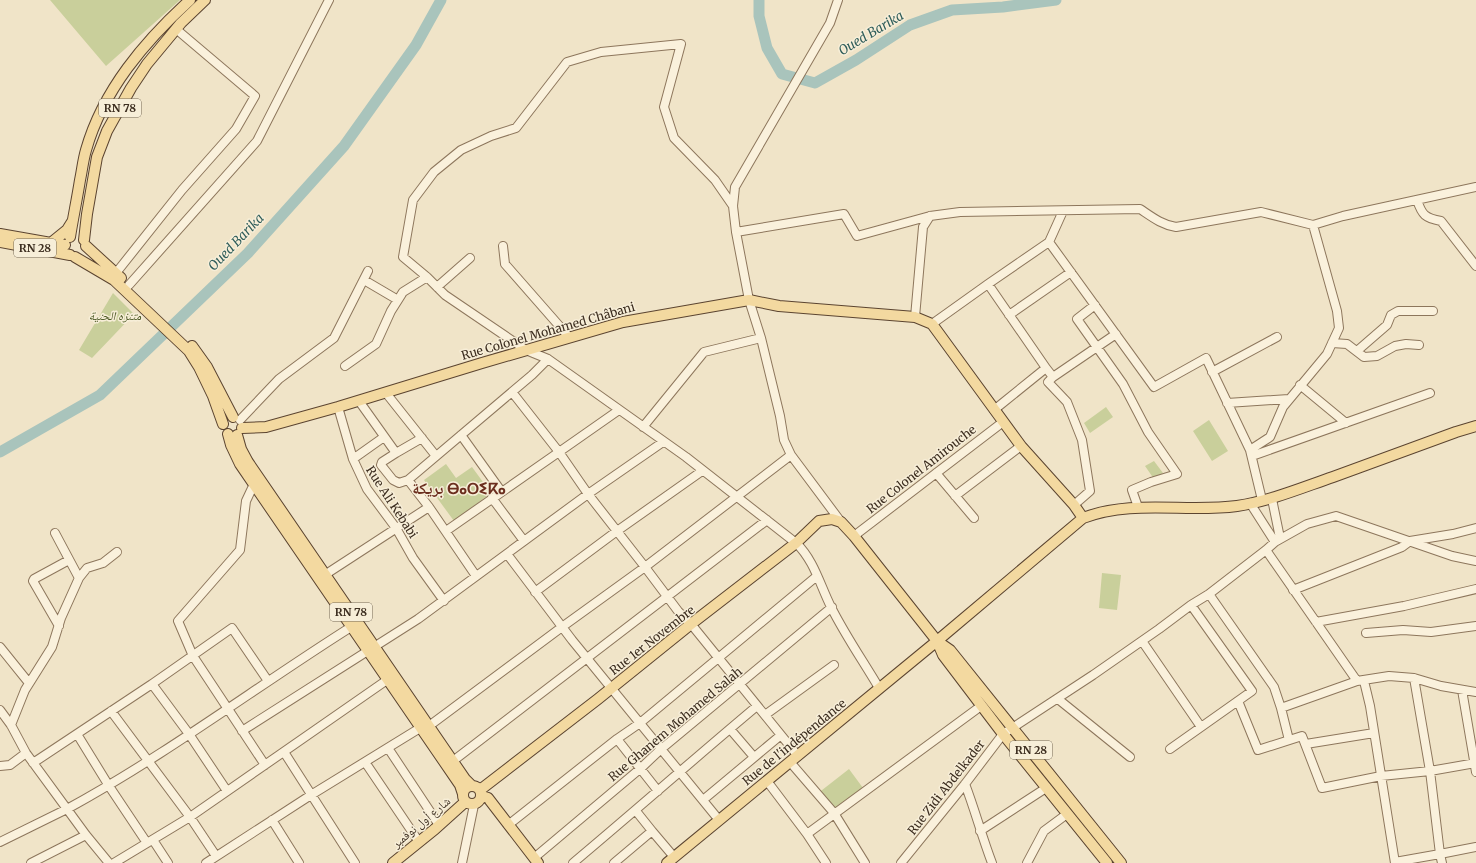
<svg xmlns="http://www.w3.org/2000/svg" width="1476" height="863" font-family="Merriweather,'Noto Naskh Arabic','Noto Sans Tifinagh',serif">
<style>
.green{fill:#c9cf9b}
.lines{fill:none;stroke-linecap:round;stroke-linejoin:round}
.river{stroke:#a9c4bc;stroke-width:11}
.minor-casing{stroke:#8d765c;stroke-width:10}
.major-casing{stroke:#5b4430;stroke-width:12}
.minor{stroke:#faf1dc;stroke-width:8}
.major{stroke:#f3d9a0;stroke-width:10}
.labels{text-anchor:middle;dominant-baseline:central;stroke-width:3;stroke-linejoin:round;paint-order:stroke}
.shield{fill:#f7eed8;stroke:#756857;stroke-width:1}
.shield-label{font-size:11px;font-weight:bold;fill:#3d2e20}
.park-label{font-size:12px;font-style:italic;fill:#4d5a26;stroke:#f7eed8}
.street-label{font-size:12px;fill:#3d2e20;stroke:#f7eed8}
.water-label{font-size:13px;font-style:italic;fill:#2f5d5a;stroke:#f7eed8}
.district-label{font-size:16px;font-weight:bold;fill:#6b2e1e;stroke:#f7eed8}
</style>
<rect width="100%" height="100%" fill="#f0e4c8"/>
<path class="green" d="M50,0H180L106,66Z
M113,293L134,314L92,358L79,350Z
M1106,407L1113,417L1090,433L1084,423Z
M1209,420L1228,451L1212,461L1193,431Z
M1154,461L1163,473L1154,479L1145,466Z
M446,464L456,478L472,467L491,493L454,521L424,480Z
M1102,573L1121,575L1117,610L1099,608Z
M849,769L863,788L831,812L817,794Z"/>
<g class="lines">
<path class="river" d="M759,0V16L767,48L782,74L815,83L856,60L910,25L952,10L1003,7L1056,0
M0,452L100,395L248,253L344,146L416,45L441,0"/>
<defs>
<path id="minor" d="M838,0L830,23L735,187L733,206L736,232L749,300L761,338L780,416L784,440L791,455L841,522
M1417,200C1422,215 1425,218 1441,221L1476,266
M733,206L715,180L674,138L664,107L681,44L601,52L567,62L516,128L491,136L461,150L434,172L413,200L403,257L427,277L445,295L526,350L548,359L686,457L796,543C814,560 820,585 831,607C845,635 863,661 879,688
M1313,225L1343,216L1476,187
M736,232L844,214L857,236L930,216L960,212L1140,209C1152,217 1162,225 1176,227L1261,212L1313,225L1337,311L1339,328L1327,354L1283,407L1270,437L1250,450L1262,500
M1049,242L1154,387L1206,358L1250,450
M503,246L505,264L569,337
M116,273L182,190L236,129L255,96L176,29
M364,280L398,300
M988,284L1046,368L994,410
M129,285L257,141L329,0
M437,287L470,258
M1095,305L1077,319L1123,384L1148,432L1177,474L1151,482L1132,490L1138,507
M1009,315L1071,272
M915,317L923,227L930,216
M932,324L988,284L1049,242L1063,211
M1332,343L1347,344L1364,357L1377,356L1395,346L1406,344L1419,345
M1357,351L1387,325L1391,315L1398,311H1433
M345,366L376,344L391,311L403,292L427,277
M1046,368L1053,377L1048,382L1067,402L1082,440L1090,491L1074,505
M1212,372L1277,337
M1053,377L1116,334
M1300,385L1346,423
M512,392L559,452L619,410
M386,393L436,456
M359,401L396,453L422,438
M1227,403L1289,399
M338,407L353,459L367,489L396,528L413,558L444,601
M240,420L279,379L334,338L368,271
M643,427L704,352L761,338
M461,435L501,491
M396,453L382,462L381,465L393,480L399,483L408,480L532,375L548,359
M1252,456L1430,393
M353,459L384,437
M936,473L974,518
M254,484L246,501L240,550L178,621L193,656L265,765
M955,496L1021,446
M492,498L524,541
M1272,499L1280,538
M1250,503L1275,542
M429,507L476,576
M446,531L559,452L588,494L645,567L678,611L691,624L798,756
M55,533L79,578
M854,536L1003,422
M1266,550L1357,681
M507,554L572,640L719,820
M320,578L429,507L408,480
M1293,590L1402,547L1410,541L1453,534L1476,528
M535,592L617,531L702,471
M1209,594L1274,687L1281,708L1289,740
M1316,622L1404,606L1476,589
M59,626L33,581L34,579L69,560
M1366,633L1403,630L1431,632L1476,626
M1142,641L1201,727
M0,647L29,683
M1414,678L1430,771L1440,854L1476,847
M1364,681L1370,706L1395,863
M152,684L189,734L227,791
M1462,690L1476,772
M1058,699L1130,757
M1238,701L1258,750L1302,736L1322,788L1381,776L1430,771L1476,763
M1281,708L1357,681L1389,676L1414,678L1441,686L1476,692
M0,710L11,725L26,753L67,809C166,755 256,687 351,627
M111,711L190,817L216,856
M765,715L834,665
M11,725L25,690L52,647L61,618L79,578L87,568L103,563L117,552
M429,726L562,627L645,567L791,455
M730,729L754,757
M242,731L418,619L588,494L663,442
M77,734L109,786L147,843
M617,739L658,791
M1306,744L1374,733
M388,748L439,825
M1170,749L1252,691L1191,605
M284,752L355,863
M453,761L767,520
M365,762L419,842
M790,762L834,813L865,863
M33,763L152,684L232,628L268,681
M0,766L10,765L26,753
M767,781L807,834L826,863
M965,784C975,810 982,837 992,863
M703,800L781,735
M272,820L299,863
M508,825L617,739L640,723L817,576
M652,831L674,857
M980,831L1046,788
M807,834L981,706
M153,840L168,863
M0,842L67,809L86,835L109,863
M534,858L641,768L660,750L832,607
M1395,862L1440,854L1442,863
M31,863L86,835
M114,863L190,817L387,680
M206,863L311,795L420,728
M462,863L474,805
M573,863C635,811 695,758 757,706
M614,863L652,831L636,811
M901,863L965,784L1003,734L1093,675L1159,629L1191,605L1209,594L1266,550L1275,542L1307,524L1336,516L1452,556L1476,561
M1027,863L1044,831L1067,814"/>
<path id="major" d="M0,234L51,243L65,245
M70,237C73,218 77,199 80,180C82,171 83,160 86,150C103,90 145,41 190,0
M84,240L87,214L97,157L107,131L131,88L147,64L181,23L205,0
M0,242L70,255
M51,243L67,230L72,222
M86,246L121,278
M75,257L114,280L189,351L199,367L213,396L223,424
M192,346L207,367L233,417
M242,428L266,427L338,407L482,363L623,322L749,300L779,306L915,317L932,324L1021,446L1074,505L1083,518
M228,434L231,445L240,464L460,785L463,794
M237,435L241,449L248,462L465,779L472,786
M937,641L943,655L1003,734L1107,863
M463 795a9 9 0 1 1 18 0a9 9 0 1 1-18 0Z
M480,790L598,699L691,624L796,543L819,521L832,519L841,522L854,536L937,641L950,650L1121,863
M482,796L488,798L538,863
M393,863L435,829L465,802
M667,863L937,641L1083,518C1133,499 1186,513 1237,506C1270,501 1301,488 1333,477C1374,462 1415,447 1456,432L1476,426"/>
</defs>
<use href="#minor" class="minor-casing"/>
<use href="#major" class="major-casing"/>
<use href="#minor" class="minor"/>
<use href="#major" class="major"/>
</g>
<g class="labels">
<g class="shield">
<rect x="99" y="99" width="42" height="18" rx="3"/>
<rect x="14" y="239" width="42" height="18" rx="3"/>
<rect x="330" y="603" width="42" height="18" rx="3"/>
<rect x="1010" y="741" width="42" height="18" rx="3"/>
</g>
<g class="shield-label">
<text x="120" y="108">RN 78</text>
<text x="35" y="248">RN 28</text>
<text x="351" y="612">RN 78</text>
<text x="1031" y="750">RN 28</text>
</g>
<g class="park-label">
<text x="115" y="315">متنزه الحنية</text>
</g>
<g class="street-label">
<text transform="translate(548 331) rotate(-16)">Rue Colonel Mohamed Châbani</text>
<text transform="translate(921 469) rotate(-38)">Rue Colonel Amirouche</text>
<text transform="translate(392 502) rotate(57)">Rue Ali Kebabi</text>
<text transform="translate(652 640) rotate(-38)">Rue 1er Novembre</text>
<text transform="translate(675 724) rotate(-40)">Rue Ghanem Mohamed Salah</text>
<text transform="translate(794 742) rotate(-39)">Rue de l'indépendance</text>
<text transform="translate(946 787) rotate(-52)">Rue Zidi Abdelkader</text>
<text transform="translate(421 822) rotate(-40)">شارع أول نوفمبر</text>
</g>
<g class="water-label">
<text transform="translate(871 33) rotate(-31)">Oued Barika</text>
<text transform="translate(236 242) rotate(-46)">Oued Barika</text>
</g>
<g class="district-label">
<text x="459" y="488">بريكة ⴱⴰⵔⵉⴽⴰ</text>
</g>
</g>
</svg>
